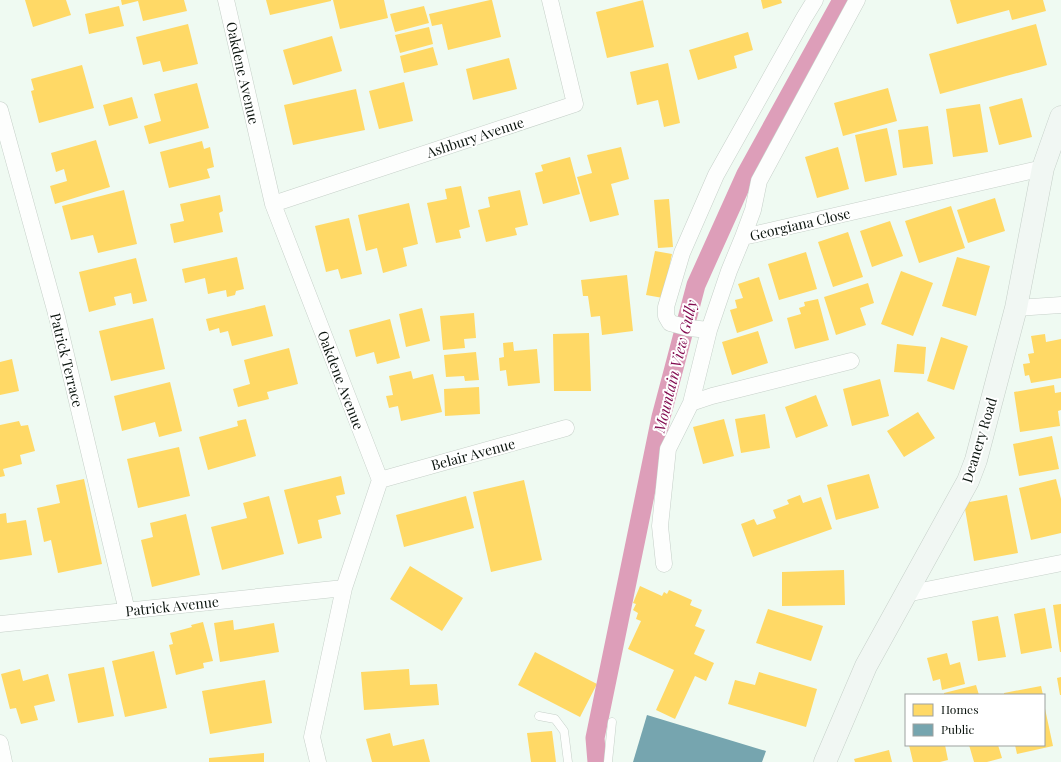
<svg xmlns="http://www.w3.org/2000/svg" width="1061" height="762" font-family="'Playfair Display',serif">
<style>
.homes{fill:#ffd966}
.public{fill:#76a5af}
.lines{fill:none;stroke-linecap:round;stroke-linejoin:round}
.canal{stroke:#dd9eb9;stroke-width:19}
.lane-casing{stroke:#c6d0c9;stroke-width:9}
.street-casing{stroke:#c6d0c9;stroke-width:17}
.secondary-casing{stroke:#c6d0c9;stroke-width:23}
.lane{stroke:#fdfefd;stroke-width:8}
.street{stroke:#fdfefd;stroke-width:16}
.secondary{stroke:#f1f7f3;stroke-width:22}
.labels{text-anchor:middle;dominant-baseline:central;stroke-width:4;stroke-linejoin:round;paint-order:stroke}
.street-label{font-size:14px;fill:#0b140e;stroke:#fff}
.water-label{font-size:15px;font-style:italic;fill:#830d51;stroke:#fff}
</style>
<rect width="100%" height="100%" fill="#effaf2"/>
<path class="homes" d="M25,0H66L71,15L33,27Z
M121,0H184L187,11L143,21L138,1L122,5Z
M266,0H331V1L270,15Z
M333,0H384L388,18L340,29Z
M490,0H492L501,37L448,50L442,24L432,26L429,14Z
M643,0L654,47L607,58L596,12Z
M761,0H781L782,3L763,9Z
M950,0H1043L1046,11L1012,20L1009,10L957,24Z
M119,6L124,26L89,34L85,14Z
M424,6L429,23L395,32L390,14Z
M188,24L198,64L163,72L160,61L143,65L136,37Z
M1036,24L1047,65L940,94L929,54Z
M429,27L433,44L400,53L395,35Z
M748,32L753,50L734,56L737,68L698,80L689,50Z
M332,36L342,71L293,85L283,50Z
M433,47L438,65L404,73L400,56Z
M509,58L517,89L473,100L466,69Z
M668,63L680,123L664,127L658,100L637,105L630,72Z
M82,65L94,108L39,123L31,91L34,90L31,79Z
M404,82L413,121L379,129L369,91Z
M197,83L209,128L149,144L144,126L161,121L154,94Z
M888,88L897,121L843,136L834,103Z
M356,89L365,130L293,145L284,105Z
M132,97L138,118L109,126L103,105Z
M1022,98L1032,137L999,145L989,107Z
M980,104L988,152L953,157L946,109Z
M928,126L933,164L903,168L898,130Z
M887,128L897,175L865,182L855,135Z
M96,140L110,187L55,204L50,186L67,181L64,169L56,172L51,153Z
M202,141L204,149L210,147L214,167L207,169L210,178L169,188L160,152Z
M621,147L629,179L611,184L619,215L590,222L577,177L592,173L587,155Z
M838,147L849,189L817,198L805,157Z
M570,157L580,194L543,204L535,173L543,171L541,165Z
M461,186L470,227L459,230L461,238L436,243L427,203L447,199L445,189Z
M124,190L137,244L98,253L93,235L71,240L62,206Z
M520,190L528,225L515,228L517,235L486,242L478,210L490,207L488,197Z
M220,195L223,211L219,213L223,232L174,243L170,224L184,221L180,204Z
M995,198L1005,231L968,243L957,210Z
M669,199L673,247L658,248L654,200Z
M409,203L418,244L403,248L407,266L383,273L377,248L366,251L358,215Z
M951,206L965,248L919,263L905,221Z
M349,218L362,274L341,279L338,269L326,272L315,226Z
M890,221L903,256L872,267L860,231Z
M848,232L863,277L833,287L818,242Z
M655,251L672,254L663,298L646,295Z
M806,252L817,289L779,300L768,264Z
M237,257L244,289L236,291L235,295L227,297L226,290L208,294L205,278L185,283L182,269Z
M957,257L990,266L976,316L942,306Z
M136,258L147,301L133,304L131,293L114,297L116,305L89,312L79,272Z
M901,271L933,283L913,336L881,324Z
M627,275L633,331L602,335L600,316L591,317L588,296H583L581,280Z
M759,277L773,321L737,333L730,310L737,308L735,300L743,298L738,284Z
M868,283L874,303L860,308L866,325L836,335L824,297Z
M818,299L829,340L795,349L787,318L801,314L799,308L805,306L804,302Z
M265,305L273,336L232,346L228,331L220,333L219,328L209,331L206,319Z
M422,308L430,341L406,347L399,314Z
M474,313L476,338L464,339L465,348L443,350L440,316Z
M153,318L165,369L111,381L99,331Z
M390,319L400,358L377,364L374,352L356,357L349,330Z
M758,331L768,363L732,375L722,342Z
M589,333L591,391H554L553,334Z
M1045,334L1046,342L1061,339V378L1031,383L1029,375L1025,376L1023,364L1030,363L1028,354L1034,353L1031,336Z
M941,337L968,346L954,390L927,381Z
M513,342L514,351L537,349L540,383L508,386L506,370L500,371L499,358L504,357L503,343Z
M897,344L926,347L924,374L894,372Z
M289,348L298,384L267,392L269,399L238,407L233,389L250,384L244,360Z
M476,352L479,380L465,381L464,376L446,377L444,355Z
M12,359L19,391L0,395V362Z
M411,371L413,379L433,374L442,412L401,421L398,406L389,408L386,396L393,395L389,376Z
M880,379L889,416L852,426L843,389Z
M170,382L182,431L159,437L155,422L122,431L114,396Z
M1054,385L1055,393L1061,392V410L1058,411L1060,426L1020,432L1014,392Z
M479,387L480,414L445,416L444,389Z
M816,395L828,426L796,438L785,407Z
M918,412L935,438L904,457L887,431Z
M765,414L770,448L741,453L735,419Z
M246,419L256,456L208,470L199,437L238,426L237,421Z
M724,419L734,456L703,464L693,427Z
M19,421L21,426L28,425L35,451L20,455L22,464L3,469L5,476L0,477V425Z
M1052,436L1059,469L1019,476L1013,444Z
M179,447L190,496L138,508L127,459Z
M869,474L879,508L836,520L827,485Z
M341,476L345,494L336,496L341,514L318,520L322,538L298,544L284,490Z
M84,479L102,564L58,573L51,540L44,542L37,508L60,503L56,485Z
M1056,479L1061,499V533L1031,540L1019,488Z
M524,480L542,560L491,572L473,492Z
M800,495L803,503L821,497L832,529L753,557L741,524L754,519L757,525L776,518L773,510L789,504L787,500Z
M1007,495L1018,553L974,561L964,503Z
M269,496L284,554L222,570L211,527L247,518L243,503Z
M466,496L474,528L404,547L396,515Z
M6,513L7,523L26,520L32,555L0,560V514Z
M186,514L200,575L152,587L141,540L153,537L150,523Z
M410,566L463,598L442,631L390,599Z
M844,570L845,605L782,606V572Z
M640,586L662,596L664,592L667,594L669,590L692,600L690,605L702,610L695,626L705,630L694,654L714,663L706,681L695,676L675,719L656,710L674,670L628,649L641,621L636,619L638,613L633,610L636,604L633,603Z
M1061,604V652H1060L1053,605Z
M1045,608L1052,648L1021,654L1014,614Z
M768,609L823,626L811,661L756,643Z
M998,616L1006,657L978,661L972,621Z
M233,620L234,630L274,623L279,652L220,662L214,623Z
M203,622L213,661L203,663L204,668L176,675L169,645L173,644L170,633L192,627L191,625Z
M154,651L167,708L125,717L112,661Z
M535,652L597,684L580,717L518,685Z
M947,653L950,665L960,662L965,684L942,690L940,679L933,681L927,658Z
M104,667L114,716L78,723L68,674Z
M20,669L23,681L48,674L55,701L34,706L38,720L21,724L16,708L10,709L1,674Z
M409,669L410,685L437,684L439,705L364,710L361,672Z
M759,672L817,689L806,727L728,704L735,680L755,685Z
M1061,677V695H1060L1057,678Z
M265,680L272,723L210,734L202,691Z
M976,685L979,695H944V693Z
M1041,686L1043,695H1004V693Z
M1044,704L1053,746L1017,754L1015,745H1044Z
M552,731L556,762H531L527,733Z
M390,733L393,746L424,739L430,762H372L366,739Z
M909,745H945L948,760L940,762H913Z
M969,745H998L1002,758L987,762H974Z
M889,750L892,762H855L854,759Z
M264,753V762H209V758Z"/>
<path class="public" d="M647,715L766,751L762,762H633Z"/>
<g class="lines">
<path class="canal" d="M597,762L595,738L661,417L696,285L746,174L842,0"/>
<defs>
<path id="lane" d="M539,716L555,719L564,731L568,762
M608,762L612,722"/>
<path id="street" d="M226,0L273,204L380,480L344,588L312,737L318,762
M857,0L759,181L753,210L743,237L1043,168
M0,110L57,317L127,611
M273,204L575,104L550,0
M743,237L729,271L709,330L691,403L712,396L851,361
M1016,308L1061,305
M709,330L689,328L670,323L666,316V307L682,253L716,175L804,18L815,0
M380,480L566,428
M664,564L660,526L668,449L691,403
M906,594L1061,563
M0,624L344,588
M0,743L4,762"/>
<path id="secondary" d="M825,762L866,666L968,481L976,460L1016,308L1043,168L1061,117"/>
</defs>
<use href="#lane" class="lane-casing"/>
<use href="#street" class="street-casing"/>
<use href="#secondary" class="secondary-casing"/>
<use href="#lane" class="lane"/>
<use href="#street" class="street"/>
<use href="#secondary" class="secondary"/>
</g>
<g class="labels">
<g class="street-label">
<text transform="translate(243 73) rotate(77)">Oakdene Avenue</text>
<text transform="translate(475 137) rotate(-18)">Ashbury Avenue</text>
<text transform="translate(800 224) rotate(-13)">Georgiana Close</text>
<text transform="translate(67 360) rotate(76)">Patrick Terrace</text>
<text transform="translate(341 380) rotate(69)">Oakdene Avenue</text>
<text transform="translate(979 440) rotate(-73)">Deanery Road</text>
<text transform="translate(473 454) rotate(-15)">Belair Avenue</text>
<text transform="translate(172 606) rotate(-6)">Patrick Avenue</text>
</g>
<g class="water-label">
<text transform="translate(675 366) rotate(-76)">Mountain View Gully</text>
</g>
</g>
<rect x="905" y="694" width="140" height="52" fill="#ffffff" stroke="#9da19f"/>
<rect x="913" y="704" width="20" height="12" fill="#ffd966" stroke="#9da19f"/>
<text x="941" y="714" font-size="12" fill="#0b140e">Homes</text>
<rect x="913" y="724" width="20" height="12" fill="#76a5af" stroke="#9da19f"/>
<text x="941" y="734" font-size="12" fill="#0b140e">Public</text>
</svg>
